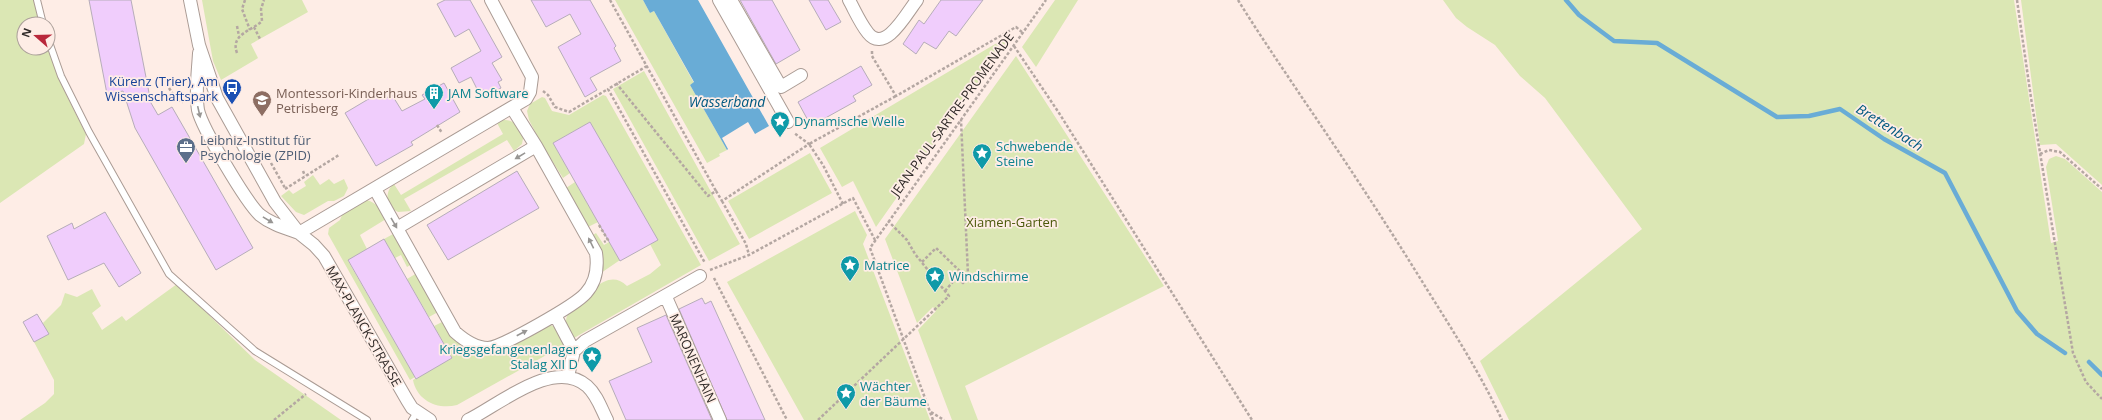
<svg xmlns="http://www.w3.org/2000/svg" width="2102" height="420" font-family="'Open Sans',sans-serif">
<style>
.green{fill:#dbe7b4}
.water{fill:#69acd6}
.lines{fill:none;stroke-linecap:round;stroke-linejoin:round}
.stream{stroke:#69acd6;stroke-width:4.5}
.building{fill:#f0cdfc;stroke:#b6adb9}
.lane-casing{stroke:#aa9b94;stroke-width:8}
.street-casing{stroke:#aa9b94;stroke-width:14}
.path{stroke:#b4a7a2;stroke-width:2.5;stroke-dasharray:3 2;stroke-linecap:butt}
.lane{stroke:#fff;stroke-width:6}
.street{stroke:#fff;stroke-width:12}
.oneway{fill:#989694}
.labels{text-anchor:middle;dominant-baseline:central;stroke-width:3.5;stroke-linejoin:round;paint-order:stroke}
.transit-label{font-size:13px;fill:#164399;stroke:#feede6;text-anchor:end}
.education-label{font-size:13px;fill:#785e54;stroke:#feede6;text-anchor:start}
.culture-label{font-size:13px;fill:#0d838f;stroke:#feede6;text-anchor:start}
.street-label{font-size:13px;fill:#322c2a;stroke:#feede6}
.service-label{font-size:13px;fill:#4e5e75;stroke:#feede6;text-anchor:start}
.park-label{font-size:13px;fill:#4c590b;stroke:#feede6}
.water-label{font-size:14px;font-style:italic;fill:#005981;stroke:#feede6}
</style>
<rect width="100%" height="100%" fill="#feede6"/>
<path class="green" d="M0,0H34L39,24H24V48H48L68,98L86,134L84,144L0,203Z
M202,0H302L308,12L251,44L258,58L221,80L213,61Z
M615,0H643L650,13L654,11L694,83L690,85L727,150L719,154L720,156L707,163Z
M1055,0H1078L1036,67L1022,47Z
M1443,0H2014L2051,243L2058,241L2046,167L2049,159L2056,156L2065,159L2102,192V420H1509L1480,361L1642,229L1545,98L1520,76L1495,45L1467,27L1456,18Z
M2021,0H2102V185L2056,144L2040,145Z
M1012,34L876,227L853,181L842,187L820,148Z
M1016,56L1164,286L965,386L978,420H952L918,330L936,311L933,307L917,323L885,239Z
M644,71L740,244L709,261L613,89Z
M603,95L606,96L701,265L574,338C571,333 566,326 566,321C566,313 575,306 581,301C593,289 610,269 627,286L650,274L661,265L650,244L657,240L590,122L553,143L570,173L563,178L542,145L529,120L527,111L530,104L542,97L545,98L552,111L569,115Z
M502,120C513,119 517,125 524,133L522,144L514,151L507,140L404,199L411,211L398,212L391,208C386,200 386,190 394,184L401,195L503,134L497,123Z
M810,153L832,193L749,239L728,201Z
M313,175L320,185L329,179L334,184L344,179L348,188L344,196L334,201H328L304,215L296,212L281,196L289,190L293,194L306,186L304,182Z
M575,182L598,222L588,227L566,188Z
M366,200C377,202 381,211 386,219L360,235L367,249L348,261L415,377L410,380L328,234L329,228L340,220L342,215Z
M855,211L867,235L863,244L930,420H804L727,282Z
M395,233L412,264L407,267L401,255L395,258L384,239Z
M596,233L604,245L609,242L620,260L601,273L593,235Z
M417,273L438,312L429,317L407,279Z
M177,284L255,360L341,420H20L45,403L54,394V380L34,342L48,334L43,323L61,305L65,293L77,297L92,289L101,306L92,313L102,330L122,316L126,321Z
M444,321L489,353L498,352L549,324L556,328L566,344L457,405C438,410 417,401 413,380L452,358L434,326Z"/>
<path class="water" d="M643,0H698L769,126L755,134L748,122L722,138L728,149L727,150L690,85L694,82L654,11L650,13Z"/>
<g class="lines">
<path class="stream" d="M1566,0L1579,15L1614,41L1657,43L1777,117L1809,116L1840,109L1884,139L1945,173L2017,311L2037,334L2065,353
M2089,362L2102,375"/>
</g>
<path class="building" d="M89,0H131L151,103L158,115L172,107L253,248L216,270L135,128L123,91L107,94Z
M445,0H470L502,57L492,63L502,80L498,82L501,88L487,96L484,90L479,93L471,77L459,83L451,68L481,51L469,29L455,37L437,4Z
M531,0H590L616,46L614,48L621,61L590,78L597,90L585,97L558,47L581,34L570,14L546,27Z
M740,0H772L800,50L776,64Z
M809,0H828L841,22L826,30Z
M941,0H983L956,36L949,31L936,49L924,42L916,54L903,44L919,20L924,24Z
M861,66L872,85L853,96L856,101L811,126L798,102Z
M444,83L460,112L411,142L413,145L376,166L345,113L382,91L386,98L392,95L402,111L425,99L422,95Z
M590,122L658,240L620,261L553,143Z
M517,171L539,208L448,260L427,225Z
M105,212L141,273L119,287L104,263L68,280L47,236L72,223L74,229Z
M384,239L452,358L416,379L348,260Z
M702,298L705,304L711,301L765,420H727L679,309Z
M37,314L49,334L34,342L23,322Z
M666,315L712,420H626L616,397L609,381L652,362L637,328Z"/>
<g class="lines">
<defs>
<path id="lane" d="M37,0L43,24
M48,39L61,76L89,132L169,274L255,351L367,420
M412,420L417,412"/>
<path id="street" d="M190,0L199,45L217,98L275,202L299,233L314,245L324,256L407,400L412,408L430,420
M719,0L788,122
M731,0L781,87L801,75
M849,0C855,11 860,23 868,33C885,55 908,11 917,0
M199,53C198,72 195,91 198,110C202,128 246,202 260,215C271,224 285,228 299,233
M512,108L536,146
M375,189L455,332C464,340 475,348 488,348C502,347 576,305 586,293C596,282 598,267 596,253L536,146L397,228
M299,233L526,99L530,92L532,77L491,0
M666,297L720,420
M555,315L574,351
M568,376L574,351L585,341L700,276
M468,420C499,405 554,357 587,386C597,395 601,408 607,420"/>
</defs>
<use href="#lane" class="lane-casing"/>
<use href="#street" class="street-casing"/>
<path class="path" d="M245,0L242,9L250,30
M610,0L716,191
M1238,0C1259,34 1281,66 1303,99C1346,162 1388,226 1428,291C1455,334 1481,375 1502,420
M2017,0L2031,98L2073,353L2086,382L2102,399
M237,26L239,36
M254,27L260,39
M1014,46L1059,113L1252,420
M872,51V56L896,96L1016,27L1023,33
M237,53C230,34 252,31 262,21L261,9L264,0
M647,66L608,89L705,263
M616,83L708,196L716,191L722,201L809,144L794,133
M169,88L176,99L183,102
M543,91L548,95L555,107L569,112L608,89
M437,125L442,133
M2040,154L2049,150L2060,152L2102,189
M271,163L285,188
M303,171L305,176
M285,189L339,155
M722,201L746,244L749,255
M843,204L823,165L809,144L896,96
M599,225L608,240L604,242
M922,262L936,248L967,278
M710,270L749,255L853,198L875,240
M714,278L787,420
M945,291L957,277L963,283L968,275L961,120
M931,412L944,420
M274,420L306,394
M818,420L949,296L915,254L907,240L888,221
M933,420L870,248L1046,0"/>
<use href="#lane" class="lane"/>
<use href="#street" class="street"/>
</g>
<defs><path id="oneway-solid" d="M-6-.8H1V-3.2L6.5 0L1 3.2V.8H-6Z"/></defs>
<g class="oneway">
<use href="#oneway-solid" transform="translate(199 112) rotate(77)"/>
<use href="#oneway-solid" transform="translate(520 156) rotate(149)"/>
<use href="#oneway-solid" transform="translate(268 220) rotate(31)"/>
<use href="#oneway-solid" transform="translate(394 223) rotate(60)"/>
<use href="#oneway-solid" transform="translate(591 243) rotate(-116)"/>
<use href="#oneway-solid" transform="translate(522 333) rotate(-28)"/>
</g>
<defs>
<symbol id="bus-pin" viewBox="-11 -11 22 30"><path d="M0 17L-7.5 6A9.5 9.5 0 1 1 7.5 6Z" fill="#1a4fb4" stroke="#feede6"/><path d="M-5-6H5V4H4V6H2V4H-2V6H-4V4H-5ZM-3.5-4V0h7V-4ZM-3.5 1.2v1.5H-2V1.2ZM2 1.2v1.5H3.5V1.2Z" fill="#fff"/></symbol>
<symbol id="building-pin" viewBox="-11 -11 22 30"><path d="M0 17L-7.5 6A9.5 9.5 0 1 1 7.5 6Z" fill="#0f9aa8" stroke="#feede6"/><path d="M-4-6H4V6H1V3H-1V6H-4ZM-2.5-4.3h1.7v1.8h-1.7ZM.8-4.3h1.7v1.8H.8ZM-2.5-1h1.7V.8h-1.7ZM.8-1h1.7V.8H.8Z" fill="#fff"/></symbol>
<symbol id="school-pin" viewBox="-11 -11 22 30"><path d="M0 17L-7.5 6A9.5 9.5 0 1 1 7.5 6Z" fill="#8d6e63" stroke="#feede6"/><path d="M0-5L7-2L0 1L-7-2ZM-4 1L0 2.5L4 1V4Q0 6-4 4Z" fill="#fff"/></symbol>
<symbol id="sight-pin" viewBox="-11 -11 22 30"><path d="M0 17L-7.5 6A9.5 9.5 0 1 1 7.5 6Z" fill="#0f9aa8" stroke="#feede6"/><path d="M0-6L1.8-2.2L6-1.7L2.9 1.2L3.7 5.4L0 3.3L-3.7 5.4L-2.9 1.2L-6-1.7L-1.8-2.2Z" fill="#fff"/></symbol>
<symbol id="office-pin" viewBox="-11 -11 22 30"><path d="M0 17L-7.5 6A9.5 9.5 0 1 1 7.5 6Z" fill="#5c6f8a" stroke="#feede6"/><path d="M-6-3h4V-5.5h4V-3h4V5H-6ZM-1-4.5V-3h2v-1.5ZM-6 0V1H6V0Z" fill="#fff"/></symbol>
</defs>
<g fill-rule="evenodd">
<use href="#bus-pin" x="221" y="77" width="22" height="30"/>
<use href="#building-pin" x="423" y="82" width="22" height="30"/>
<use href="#school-pin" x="251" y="89" width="22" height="30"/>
<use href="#sight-pin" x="769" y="110" width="22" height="30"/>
<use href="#office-pin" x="175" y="136" width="22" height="30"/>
<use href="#sight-pin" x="971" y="142" width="22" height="30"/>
<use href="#sight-pin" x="839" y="254" width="22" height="30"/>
<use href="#sight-pin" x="924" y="265" width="22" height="30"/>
<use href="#sight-pin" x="581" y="345" width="22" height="30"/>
<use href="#sight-pin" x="835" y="382" width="22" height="30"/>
</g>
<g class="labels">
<g class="transit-label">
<text x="218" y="81">Kürenz (Trier), Am<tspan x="218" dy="15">Wissenschaftspark</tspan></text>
</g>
<g class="education-label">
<text x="276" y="93">Montessori-Kinderhaus<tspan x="276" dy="15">Petrisberg</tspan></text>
</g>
<g class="culture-label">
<text x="448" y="93">JAM Software</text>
<text x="794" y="121">Dynamische Welle</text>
<text x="996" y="146">Schwebende<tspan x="996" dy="15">Steine</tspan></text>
<text x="864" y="265">Matrice</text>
<text x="949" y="276">Windschirme</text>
<text x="578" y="349" text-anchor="end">Kriegsgefangenenlager<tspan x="578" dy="15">Stalag XII D</tspan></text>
<text x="860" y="386">Wächter<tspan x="860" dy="15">der Bäume</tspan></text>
</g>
<g class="street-label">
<text transform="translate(952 114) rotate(-54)">JEAN-PAUL-SARTRE-PROMENADE</text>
<text transform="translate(364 326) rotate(60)">MAX-PLANCK-STRASSE</text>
<text transform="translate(693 358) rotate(66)">MARONENHAIN</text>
</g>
<g class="service-label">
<text x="200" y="140">Leibniz-Institut für<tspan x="200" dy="15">Psychologie (ZPID)</tspan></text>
</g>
<g class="park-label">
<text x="1012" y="222">Xiamen-Garten</text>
</g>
<g class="water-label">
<text x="727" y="101">Wasserband</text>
<text transform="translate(1890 127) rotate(32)">Brettenbach</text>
</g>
</g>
<g transform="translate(36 36) rotate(290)"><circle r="19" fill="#feede6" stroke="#aca09b"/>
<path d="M0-3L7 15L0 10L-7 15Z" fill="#b9283b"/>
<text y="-6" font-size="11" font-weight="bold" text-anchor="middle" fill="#322c2a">N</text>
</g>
</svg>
